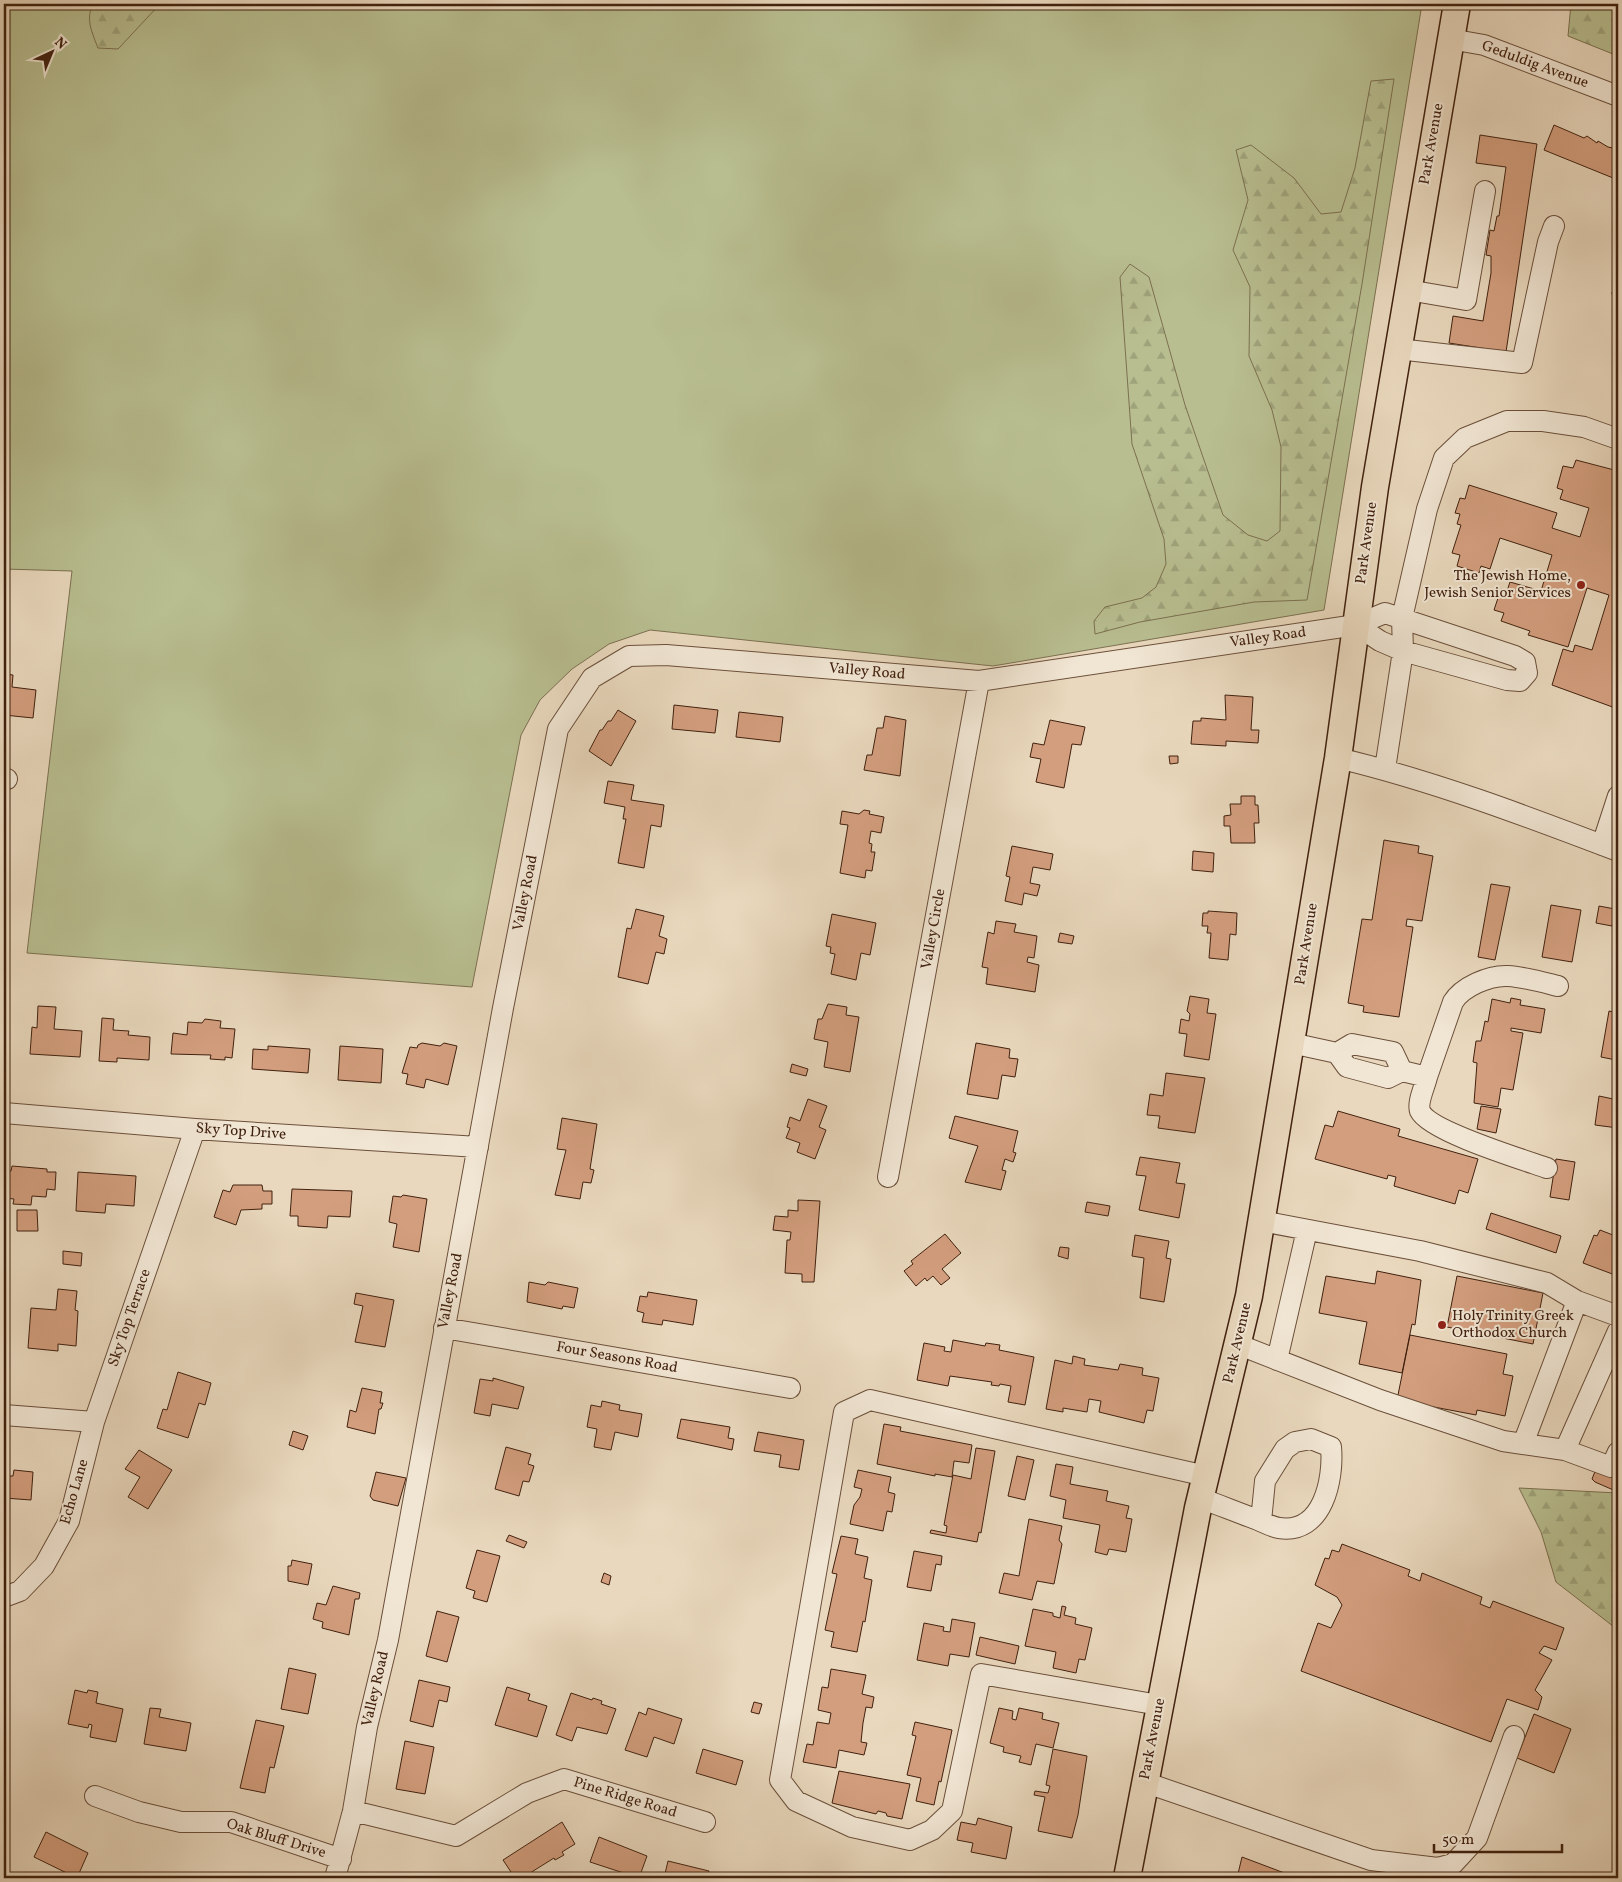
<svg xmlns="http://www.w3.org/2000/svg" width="1622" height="1882" font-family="Vollkorn,serif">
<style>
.green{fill:#b8be90;stroke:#7c7050}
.forest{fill:url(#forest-firs);stroke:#7c7050}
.building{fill:#d39e7e;stroke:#41210f}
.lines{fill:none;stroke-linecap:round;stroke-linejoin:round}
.minor-casing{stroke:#6b4f3a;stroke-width:22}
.major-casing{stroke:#41210f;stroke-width:29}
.minor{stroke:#f1e6d4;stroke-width:20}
.major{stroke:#e9d8bd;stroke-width:26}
.poi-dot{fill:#8f2418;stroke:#f1e6d4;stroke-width:2}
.labels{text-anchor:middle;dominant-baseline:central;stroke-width:4;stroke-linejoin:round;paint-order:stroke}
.street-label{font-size:15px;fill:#41210f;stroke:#f1e6d4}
.poi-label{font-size:15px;fill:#41210f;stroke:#f1e6d4;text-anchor:end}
</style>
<defs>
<pattern id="forest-firs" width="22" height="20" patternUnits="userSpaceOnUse" patternTransform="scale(1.25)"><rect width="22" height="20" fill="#b8be90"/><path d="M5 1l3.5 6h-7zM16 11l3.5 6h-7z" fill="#9fa37b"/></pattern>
</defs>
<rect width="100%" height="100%" fill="#e9d8bd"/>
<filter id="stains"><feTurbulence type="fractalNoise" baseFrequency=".004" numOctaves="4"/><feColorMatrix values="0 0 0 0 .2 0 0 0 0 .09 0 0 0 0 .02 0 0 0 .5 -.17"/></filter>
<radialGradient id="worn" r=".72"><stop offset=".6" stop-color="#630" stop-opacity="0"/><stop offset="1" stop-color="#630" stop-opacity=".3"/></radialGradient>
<path class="green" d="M4,4H1422L1324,610L993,666L650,630L609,644L572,669L540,700L521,735L472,987L27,953L72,571L4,569Z"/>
<path class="forest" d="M94,4H160L118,49L98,48C93,35 84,17 94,4Z
M1571,4H1618V56L1568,36Z
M1394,79L1362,284L1307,600L1254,602L1140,622L1095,634L1094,621L1105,607L1142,598L1156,587L1166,564L1164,539L1132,444L1120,277L1130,264L1149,277L1185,405L1223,515L1248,535L1267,541L1280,531L1281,447L1272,410L1249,356L1250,287L1233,250L1248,200L1236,150L1251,145L1294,178L1321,214L1341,212L1355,168L1371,81Z
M1519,1488L1618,1493V1630L1556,1582L1541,1532Z"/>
<path class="building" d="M1554,125L1584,138L1587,136L1597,143L1598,141L1608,147L1618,149V180L1544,150Z
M1480,135L1537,144L1506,352L1449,343L1453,316L1483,321L1491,273V256L1486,255L1490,230L1494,231L1497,216H1499L1506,167L1476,163Z
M1612,292H1618V309H1614Z
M1576,460L1618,471V709L1552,685L1563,649L1573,652L1575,645L1592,650L1609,595L1587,588L1568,647L1528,635L1530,631L1501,621L1504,613L1494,610L1501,589L1507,591L1510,582L1541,591L1552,555L1500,538L1490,569L1481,566L1479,573L1457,566L1460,555L1452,553L1461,525L1457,524L1460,514L1455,513L1460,498L1465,499L1469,485L1557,513L1552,528L1580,537L1589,508L1560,499L1563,490L1557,488L1563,466L1573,468Z
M4,674L13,675L12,687L36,690L33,718L4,715Z
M1225,695L1253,697L1251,730H1259L1258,743L1226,741V746L1191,744L1193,721H1201V718L1226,720Z
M674,705L718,710L715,733L672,729Z
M618,710L636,721L611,766L589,751L600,730H602L608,721H611Z
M739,712L783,717L780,742L736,737Z
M885,716L906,720L900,776L864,770L867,755H872L877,728H883Z
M1050,720L1085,727L1081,745L1072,744L1064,788L1036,782L1041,759L1030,757L1033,743L1044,745Z
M1169,756H1178V763L1170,764Z
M608,781L634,785L631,800L664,805L661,827L651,825L644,868L618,863L626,819H623L625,807L604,803Z
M1241,796H1255V805H1258L1259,823H1254L1255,843H1231L1230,826H1224V816L1231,815L1230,804H1241Z
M864,810L870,811L869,814L884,817L881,833L871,831L869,843L872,844L871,852H875L872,871L866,870L865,878L840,873L848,825L840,824L842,811L859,814Z
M1384,840L1419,846L1418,853L1433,856L1422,921L1407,919L1406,926L1413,927L1399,1017L1363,1012L1364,1006L1348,1003L1362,919L1372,920Z
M1012,846L1053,854L1050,870L1033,867L1030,883L1040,885L1037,896L1024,893L1022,905L1005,901L1010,877L1006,876Z
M1193,851L1214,853L1213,872L1192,870Z
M1491,884L1510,887L1495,960L1478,957Z
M1551,905L1581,910L1572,962L1542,957Z
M1599,906L1615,909L1612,926L1596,923Z
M636,909L664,916L659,936L667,939L664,954L656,952L648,984L618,977L627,928L631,929Z
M1208,911L1237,913L1236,935L1230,934L1228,960L1209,958L1211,933H1207L1208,926H1202L1203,913H1208Z
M832,914L876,923L870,955L861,953L856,980L831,974L835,954L830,953L831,947L826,946Z
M996,921L1016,924L1014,932L1037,936L1034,958L1028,957L1027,962L1039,965L1035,992L986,984L988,968L982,967L988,932L994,934Z
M1060,933L1074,936L1072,944L1058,942Z
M1190,996L1209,999L1207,1013L1216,1014L1209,1060L1184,1056L1187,1034L1179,1033L1181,1019L1189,1021L1190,1014L1187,1011Z
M1511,998L1521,1000L1520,1005L1545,1009L1541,1033L1511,1028V1031L1523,1033L1513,1090L1501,1088L1498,1107L1474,1103L1477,1063L1473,1062L1476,1041H1481L1485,1021L1488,1022L1492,999L1510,1003Z
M828,1004L847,1007L846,1015L859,1017L850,1072L824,1067L828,1042L814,1039L818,1019H822Z
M38,1006L56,1007L54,1029L82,1031L80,1057L30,1054L32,1027L37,1028Z
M1609,1011L1618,1013L1616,1060L1601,1057Z
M102,1018L114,1019L113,1030L129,1031L128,1035L150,1037L149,1060L117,1058V1062L99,1061Z
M205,1019L221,1021L220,1028L235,1029L232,1058L225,1057V1060L210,1059L211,1055L171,1054L173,1033L187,1035L188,1022L202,1023Z
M422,1043L440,1046L444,1043L457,1046L448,1085L426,1079L424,1088L406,1084L408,1074L402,1073L410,1047L417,1048L418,1045Z
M976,1043L1010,1049L1009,1058L1018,1059L1015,1077L1002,1075L998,1099L967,1094Z
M268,1046L310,1049L308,1073L252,1069L253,1049L268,1050Z
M340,1046L383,1049L381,1083L338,1080Z
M792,1064L808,1069L806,1076L790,1072Z
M1166,1073L1205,1078L1195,1133L1158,1128L1160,1116L1147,1115L1150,1094L1163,1096Z
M1599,1096L1618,1100V1128L1595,1125Z
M808,1099L827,1106L819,1127L826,1130L815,1159L797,1152L800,1143L786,1138L790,1128L787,1127L790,1117L800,1121Z
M1481,1106L1501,1109L1496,1133L1477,1129Z
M1338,1111L1400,1129L1398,1136L1478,1159L1468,1193L1459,1190L1455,1204L1394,1186L1396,1177L1388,1175L1387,1179L1315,1159L1325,1125L1333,1127Z
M955,1116L1018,1131L1013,1152L1016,1153L1013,1162L1005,1159L1002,1170L1006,1171L1001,1190L965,1182L978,1146L949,1138Z
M562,1118L597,1124L590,1169L594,1170L591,1183L583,1182L580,1199L555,1195L566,1150L557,1149Z
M1140,1157L1180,1163L1176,1183L1185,1184L1179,1218L1139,1210L1146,1176L1136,1175Z
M1556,1159L1575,1162L1569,1200L1550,1197Z
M12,1166L47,1169V1172H56L55,1190L47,1189L46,1197L32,1196L31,1205L13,1204L14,1199L4,1198V1171H11Z
M78,1172L136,1176L134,1206L106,1204L105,1213L76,1211Z
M233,1185H262L263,1191H272V1204H262V1209L241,1210L236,1225L214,1217L223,1190L230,1192Z
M292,1189L352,1191L350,1217L328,1216L327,1228L298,1226V1216H290Z
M403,1195L427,1199L419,1252L393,1247L397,1224L389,1222L393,1196L401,1197Z
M798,1200L820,1201L814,1282H802V1274L785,1273L787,1240H790L791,1232L773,1230L775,1216L788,1217V1210L798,1211Z
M1087,1202L1110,1206L1108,1216L1085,1212Z
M17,1210H37L38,1231H17Z
M1491,1213L1561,1236L1556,1253L1486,1229Z
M1600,1230L1618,1237V1268L1615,1275L1583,1263L1594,1235L1597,1236Z
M945,1234L961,1253L942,1269L950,1278L941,1285L933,1276L927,1281L925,1278L916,1286L904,1271L913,1264L911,1261Z
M1135,1235L1169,1241L1166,1258L1171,1259L1164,1302L1140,1298L1144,1258L1132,1256Z
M1060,1247L1069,1248L1068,1259L1058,1256Z
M63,1251L82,1253L81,1266L63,1264Z
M1377,1271L1421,1280L1415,1325L1412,1324L1402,1373L1359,1364L1367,1322L1319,1313L1326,1276L1375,1284Z
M1457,1276L1543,1293L1533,1344L1447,1327Z
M529,1282L545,1285L548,1282L578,1288L574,1308L563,1306L562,1309L527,1302Z
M58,1289L77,1291L75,1310L78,1311L76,1346L58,1344V1351L28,1348L31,1308L56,1310Z
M648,1292L697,1300L693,1325L663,1320L662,1325L642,1322L644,1313L637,1311L640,1296L647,1297Z
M356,1293L394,1300L385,1347L355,1342L363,1306L354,1304Z
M1410,1335L1507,1354L1503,1374L1513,1376L1505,1416L1477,1410L1476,1415L1397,1400Z
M953,1340L985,1346L986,1343L1000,1345L999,1350L1034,1357L1025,1405L1008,1402L1011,1386L1000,1384L999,1386L991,1385L992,1382L950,1376L948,1386L917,1380L924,1343L945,1347L944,1351L951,1352Z
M1073,1356L1085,1359L1084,1365L1118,1370L1120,1364L1143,1368L1142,1375L1159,1378L1153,1411L1147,1410L1144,1423L1099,1412L1101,1401L1089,1399L1087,1412L1063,1408V1412L1046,1409L1055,1360L1072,1364Z
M178,1372L211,1383L205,1405L199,1403L188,1438L157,1428L163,1409L167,1410Z
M493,1378L524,1387L518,1409L492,1404L490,1416L474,1413L480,1379L493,1381Z
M362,1388L382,1392L380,1403H383L381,1409H379L375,1434L347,1427L350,1410L356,1412Z
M602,1401L620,1405L619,1410L642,1414L638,1437L615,1432L611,1450L594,1447L597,1429L587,1427L591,1405L601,1407Z
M681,1419L730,1427L728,1438L734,1439L732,1450L677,1438Z
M884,1424L901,1427L900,1431L972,1445L969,1463L954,1461L952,1477L935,1474V1476L877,1464Z
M293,1431L308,1436L303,1450L289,1445Z
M758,1432L804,1440L799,1470L779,1467L781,1455L754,1451Z
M506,1447L531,1454L528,1464L534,1466L529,1482L523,1481L519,1496L495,1489Z
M976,1448L995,1451L981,1533L979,1532L977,1542L930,1533L931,1530L946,1533L947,1526L944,1525L953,1475L971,1479Z
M139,1450L172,1470L148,1509L128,1497L140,1477L125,1469Z
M1017,1456L1034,1460L1025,1500L1008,1496Z
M1056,1464L1073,1467L1070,1484L1108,1491L1106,1501L1129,1506L1126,1518L1132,1519L1126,1552L1109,1549L1107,1555L1095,1552L1100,1525L1063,1518L1066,1500L1050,1496Z
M1596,1469L1618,1478V1492L1595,1482L1592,1479Z
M14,1470L33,1472L31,1500L4,1498V1476H13Z
M858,1470L891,1477L888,1492L895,1494L892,1512L887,1511L883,1531L850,1524L854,1505L860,1497L862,1489L854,1487Z
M376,1472L406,1478L398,1506L373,1500L370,1496Z
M1029,1519L1062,1526L1059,1540L1062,1544L1054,1584L1037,1581L1032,1600L999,1593L1004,1573L1019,1576Z
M509,1535L527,1542L524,1548L506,1541Z
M841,1536L858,1539L855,1554L868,1557L864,1578L872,1580L865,1622L863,1621L857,1652L831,1647L834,1632L825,1630L837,1574L832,1573Z
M1342,1544L1410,1570L1408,1576L1420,1581L1422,1573L1482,1597L1480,1604L1490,1608L1493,1601L1564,1628L1556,1650L1544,1646L1539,1653L1552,1660L1535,1690L1542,1697L1538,1710L1507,1699L1491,1742L1301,1671L1318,1623L1331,1628L1342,1605L1337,1597L1315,1585L1325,1558L1329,1559L1332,1550L1339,1552Z
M477,1550L500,1556L487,1602L473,1598L475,1591L466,1588Z
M914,1551L942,1556L941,1565L936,1564L931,1591L907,1587Z
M292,1560L312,1564L308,1585L288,1581V1566H291Z
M604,1573L611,1576L609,1585L601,1582Z
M333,1586L360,1593L359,1599H355L349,1635L322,1628L323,1622L313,1619L317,1603L326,1605Z
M1062,1606L1066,1607L1064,1615L1076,1618L1075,1624L1092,1628L1085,1660L1079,1659L1076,1673L1053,1668L1056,1652L1025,1646L1033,1609L1053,1613V1616L1060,1618Z
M437,1611L459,1617L447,1662L426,1656Z
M952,1619L975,1623L969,1657L950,1654L948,1666L917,1660L924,1623L944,1627L943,1631L950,1632Z
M980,1637L1019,1646L1015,1664L976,1655Z
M289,1668L316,1674L308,1714L281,1709Z
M831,1669L866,1675L862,1694L874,1697L872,1708L866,1707L863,1723L861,1742L867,1743L864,1755L839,1750L836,1768L803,1762L807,1744L813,1745L817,1722L829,1724L831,1713L818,1710L822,1687L828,1688Z
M419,1680L450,1687L447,1702L439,1700L433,1727L410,1721Z
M507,1687L530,1694L528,1700L547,1706L537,1737L495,1725Z
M75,1690L87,1693L88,1690L98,1692L96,1703L123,1709L116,1742L90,1737L92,1725L89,1724L88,1728L68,1724Z
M571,1693L592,1700L593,1698L602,1701L601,1704L616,1709L607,1734L577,1727L572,1741L556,1735Z
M754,1702L762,1704L759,1714L751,1712Z
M150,1708L161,1709L159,1717L191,1723L186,1751L144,1744Z
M648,1708L682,1719L674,1744L654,1737L647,1757L625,1750L639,1712L646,1715Z
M999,1708L1013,1711L1012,1719L1016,1720L1019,1708L1043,1713L1042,1719L1059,1723L1053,1748L1036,1744L1031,1765L1019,1762L1021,1756L1003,1752L1004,1747L990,1743Z
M1534,1714L1571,1729L1554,1773L1517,1758Z
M256,1720L284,1726L274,1768L270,1767L265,1793L240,1788Z
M915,1722L952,1730L941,1782L939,1781L934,1805L916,1801L921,1778L907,1775L916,1736L912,1735Z
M405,1741L434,1747L425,1794L396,1789Z
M703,1749L743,1761L736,1785L696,1773Z
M1053,1749L1087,1756L1078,1815L1072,1838L1038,1831L1045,1797L1034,1795L1035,1791L1048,1793L1050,1786L1046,1785Z
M839,1771L910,1784L902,1819L887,1816L886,1813L878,1811L876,1814L832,1803Z
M978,1818L1012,1827L1006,1859L971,1852L973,1843L957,1840L961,1822L976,1825Z
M562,1822L575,1844L562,1852L564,1855L555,1860L554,1858L522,1878H515L503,1860Z
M46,1832L88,1853L77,1878L34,1857Z
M599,1837L647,1856L639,1878L590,1862Z
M1242,1857L1287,1874L1286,1878H1237Z
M668,1861L709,1871L708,1878H664Z"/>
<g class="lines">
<defs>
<path id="minor" d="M1450,39L1484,45L1618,96
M1408,290L1466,300L1485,191
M1398,349L1522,363L1548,242L1554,226
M1338,758C1434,781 1526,816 1618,851
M1385,769L1403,651L1402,618L1427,509L1444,458L1465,438L1507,421H1543L1584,427L1618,439
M4,780L7,779
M1602,845L1618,796
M1291,1043L1337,1053L1347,1067L1388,1078L1402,1071L1427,1077C1425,1086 1417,1102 1420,1111C1429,1131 1524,1160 1547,1168
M1337,1053L1352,1044L1393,1052L1402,1071
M1427,1077L1453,1002C1462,987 1489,975 1508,976C1524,977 1542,982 1558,986
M4,1113L195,1129L478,1147
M888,1177L979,681
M1577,1301L1618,1316
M444,1328L790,1388
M1237,1344L1380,1400L1503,1441L1523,1444L1577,1301L1547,1283L1420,1251L1261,1221
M1277,1360L1307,1230
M4,1415L94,1422
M1523,1444L1565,1450L1611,1467L1618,1452
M1565,1450L1618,1331
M1200,1498C1219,1505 1239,1513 1258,1520C1265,1523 1272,1527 1279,1528C1323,1535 1334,1479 1331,1447L1311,1439L1295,1442L1285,1449L1265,1481L1261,1521
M4,1597L20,1591L44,1566L69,1521L94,1422L195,1129
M1159,1705L981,1674L952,1811L932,1830L910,1840L852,1827L796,1801L780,1780L844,1412L870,1400L1206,1476
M1144,1782L1371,1860L1438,1868L1453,1864L1477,1838L1514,1736
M95,1796L139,1812L181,1822H231L341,1859
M353,1811L456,1836L527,1793L564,1779L705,1822
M335,1878L353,1811L367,1727L388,1640L503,1008L558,729L592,678L629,656L666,655L979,681L1356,625L1385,613L1515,656L1525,662L1527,673L1520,681L1507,680L1403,651L1380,641L1356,625"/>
<path id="major" d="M1127,1878L1198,1508L1249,1296L1338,758L1375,487L1457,4"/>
</defs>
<use href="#minor" class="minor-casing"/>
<use href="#major" class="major-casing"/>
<use href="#minor" class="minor"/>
<use href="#major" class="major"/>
</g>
<g class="poi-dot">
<circle cx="1581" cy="585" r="5"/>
<circle cx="1442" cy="1325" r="5"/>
</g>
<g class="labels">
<g class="street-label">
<text transform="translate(1535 65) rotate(20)">Geduldig Avenue</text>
<text transform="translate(1432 144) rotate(-80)">Park Avenue</text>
<text transform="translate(1367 543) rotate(-82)">Park Avenue</text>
<text transform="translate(1268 638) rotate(-8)">Valley Road</text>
<text transform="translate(867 672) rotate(5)">Valley Road</text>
<text transform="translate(526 893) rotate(-79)">Valley Road</text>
<text transform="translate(934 929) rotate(-80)">Valley Circle</text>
<text transform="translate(1307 944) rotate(-81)">Park Avenue</text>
<text transform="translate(241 1132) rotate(4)">Sky Top Drive</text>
<text transform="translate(451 1291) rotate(-79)">Valley Road</text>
<text transform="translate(130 1318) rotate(-71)">Sky Top Terrace</text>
<text transform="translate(1238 1343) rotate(-77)">Park Avenue</text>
<text transform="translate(617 1358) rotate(10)">Four Seasons Road</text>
<text transform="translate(75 1492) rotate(-74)">Echo Lane</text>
<text transform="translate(376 1689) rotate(-77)">Valley Road</text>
<text transform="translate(1153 1739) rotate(-79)">Park Avenue</text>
<text transform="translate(625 1798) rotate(17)">Pine Ridge Road</text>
<text transform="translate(276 1839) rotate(17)">Oak Bluff Drive</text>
</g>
<g class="poi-label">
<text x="1571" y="576">The Jewish Home,<tspan x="1571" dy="17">Jewish Senior Services</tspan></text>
<text x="1452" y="1316" text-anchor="start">Holy Trinity Greek<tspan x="1452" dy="17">Orthodox Church</tspan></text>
</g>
</g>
<rect width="1622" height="1882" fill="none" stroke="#e9d8bd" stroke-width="20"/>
<rect x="5" y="5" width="1612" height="1872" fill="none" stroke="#41210f" stroke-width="2.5"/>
<rect x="10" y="10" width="1602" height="1862" fill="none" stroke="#41210f"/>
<g transform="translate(52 52) rotate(44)" stroke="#f1e6d4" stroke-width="4" paint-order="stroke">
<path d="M0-4L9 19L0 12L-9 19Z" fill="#41210f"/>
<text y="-8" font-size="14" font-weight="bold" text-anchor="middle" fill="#41210f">N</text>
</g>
<path d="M1434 1844v8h128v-8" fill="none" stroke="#41210f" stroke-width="2.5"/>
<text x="1442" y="1844" font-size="15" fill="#41210f" stroke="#f1e6d4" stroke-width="4" paint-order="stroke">50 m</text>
<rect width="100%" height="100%" filter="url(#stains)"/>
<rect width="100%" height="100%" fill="url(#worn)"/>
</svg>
